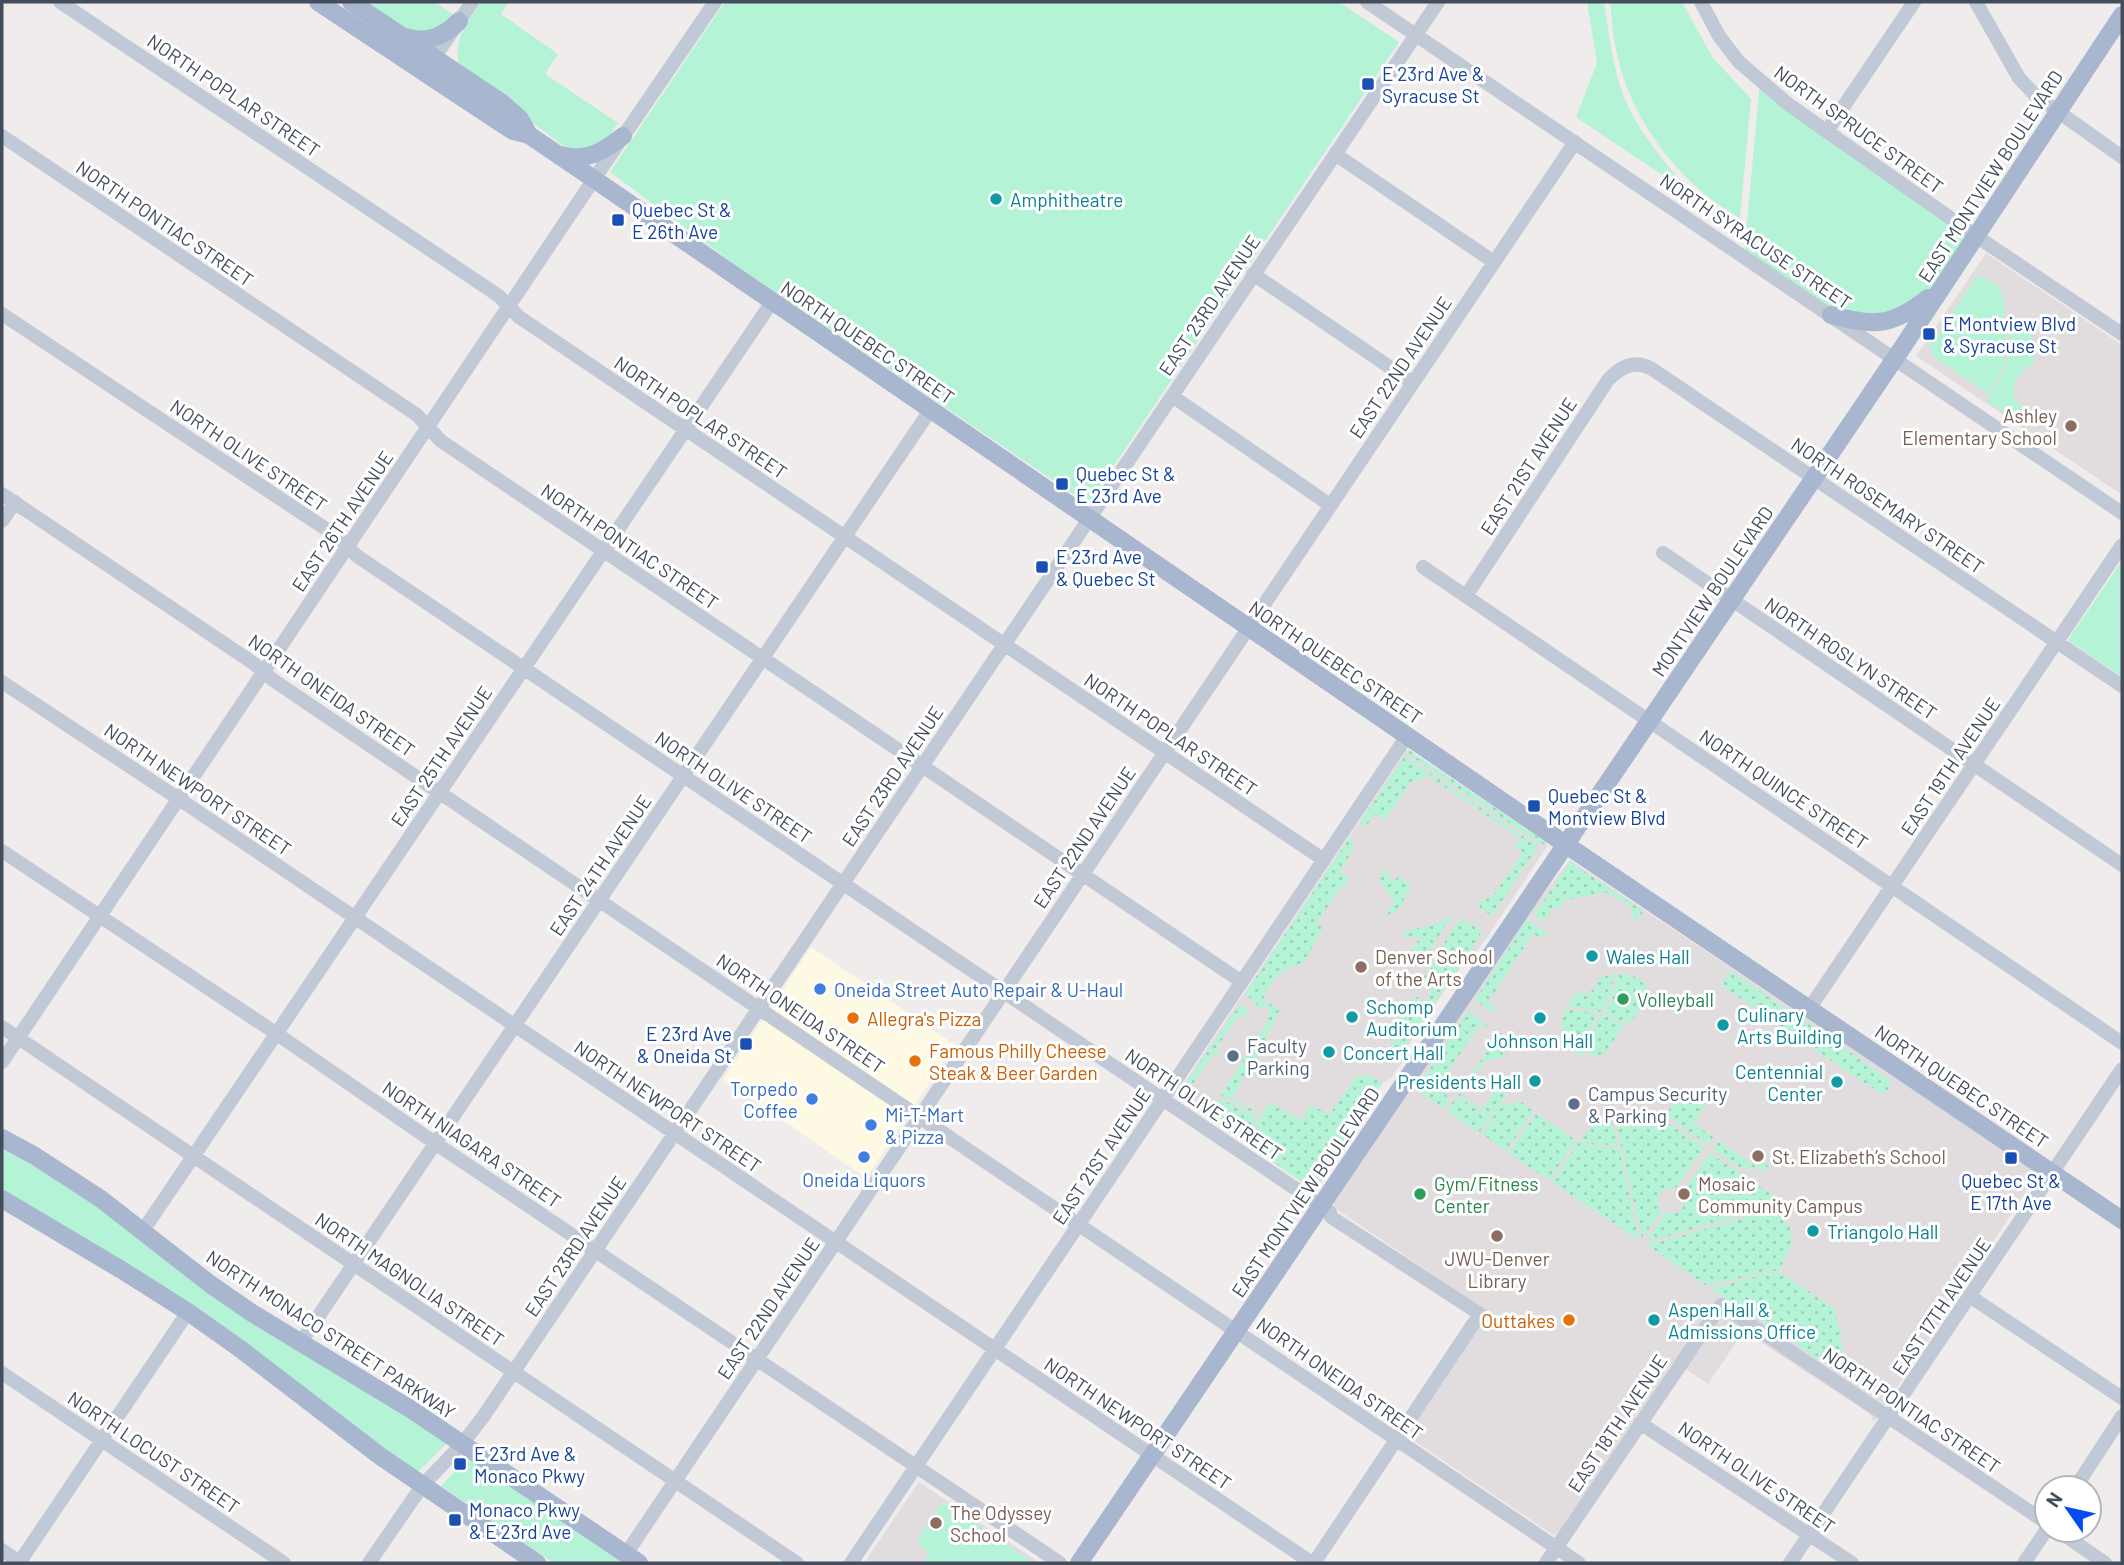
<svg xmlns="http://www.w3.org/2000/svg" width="2124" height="1565" font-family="Barlow,sans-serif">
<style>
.commercial{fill:#fef9e2}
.education{fill:#e1ddde}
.grass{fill:url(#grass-dots)}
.green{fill:#b4f3d5}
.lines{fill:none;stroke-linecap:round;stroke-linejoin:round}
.minor{stroke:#c1c9d6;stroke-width:14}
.major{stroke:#a8b7cf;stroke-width:18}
.transit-dot{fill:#1a4fb4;stroke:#fff;stroke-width:2.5}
.culture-dot{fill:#0f9aa8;stroke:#fff;stroke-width:2.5}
.education-dot{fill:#8d6e63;stroke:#fff;stroke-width:2.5}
.shop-dot{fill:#3f7fe0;stroke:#fff;stroke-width:2.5}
.leisure-dot{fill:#2e9e5b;stroke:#fff;stroke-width:2.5}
.food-dot{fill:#e8710a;stroke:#fff;stroke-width:2.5}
.service-dot{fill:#5c6f8a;stroke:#fff;stroke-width:2.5}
.labels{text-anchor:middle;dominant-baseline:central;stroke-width:6;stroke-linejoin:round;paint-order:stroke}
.transit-label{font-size:19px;fill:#164399;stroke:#fff;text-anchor:start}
.street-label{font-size:19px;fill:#434d5c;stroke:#fff}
.culture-label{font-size:19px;fill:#0d838f;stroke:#fff;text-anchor:start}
.education-label{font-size:19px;fill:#785e54;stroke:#fff;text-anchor:start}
.shop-label{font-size:19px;fill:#366cbe;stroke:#fff;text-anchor:start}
.leisure-label{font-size:19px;fill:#27864d;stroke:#fff;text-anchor:start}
.food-label{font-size:19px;fill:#c56008;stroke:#fff;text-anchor:start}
.service-label{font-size:19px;fill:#4e5e75;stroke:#fff;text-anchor:start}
</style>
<defs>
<pattern id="grass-dots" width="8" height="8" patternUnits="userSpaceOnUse" patternTransform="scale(1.75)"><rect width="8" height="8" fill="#b4f3d5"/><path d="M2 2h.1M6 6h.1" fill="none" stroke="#9cd2b9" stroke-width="1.8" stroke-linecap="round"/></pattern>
</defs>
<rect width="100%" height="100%" fill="#f0ecec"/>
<path class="commercial" d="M811,947L955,1045L866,1178L723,1079Z"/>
<path class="education" d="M1986,253L2122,345V495L1916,356Z
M1409,750L1548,845L1479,949L1468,956L1408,1045L1401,1064L1392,1077L1383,1083L1336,1154L1334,1164L1316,1190H1313L1176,1095L1406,751Z
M1570,860L2031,1169L2035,1173V1178L1874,1422L1870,1414L1744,1331L1708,1384L1674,1361L1557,1534L1553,1535L1410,1438L1411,1430L1488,1315V1312L1335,1208L1334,1203L1534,906Z
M919,1482L1040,1563H864Z"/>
<path class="grass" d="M1409,750L1546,842L1544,844L1537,842L1405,752Z
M1405,756L1536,845L1537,848L1492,916L1480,908L1478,901L1486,900L1488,897L1491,899L1523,852L1516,846L1520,838L1425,774L1420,782L1414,778L1385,820L1375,814L1367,825H1361V821Z
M1352,838L1353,849L1340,872L1349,878L1345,886L1342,885L1316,924L1323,928L1301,968L1298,964C1280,971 1268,982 1263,1000L1280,1009L1256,1058H1254L1232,1099L1259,1112L1257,1115L1221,1095L1268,1021L1269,1006L1258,1008L1256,1003L1246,995L1247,991L1348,840Z
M1570,862L1643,911L1637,921L1633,919L1632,908L1607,892L1565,900L1559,908H1553L1544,922L1534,915Z
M1385,867L1388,869L1386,874L1395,880L1399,876L1411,885L1404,898L1403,905L1394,912L1386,915L1395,902L1379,880Z
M1450,917L1451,918L1422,961L1410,953L1420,938L1402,936L1405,931L1432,925Z
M1463,920L1480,929V936L1407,1044L1402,1057L1395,1052L1389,1036L1415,996L1425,1003L1432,991L1421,982L1457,922Z
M1527,920L1547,933L1543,939L1533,934L1488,1002L1498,1009L1492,1012L1475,1000Z
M1730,971L1889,1079L1890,1087L1884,1094L1867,1085L1721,985Z
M1615,974L1611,994L1601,1012L1567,1006L1577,992L1585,995L1597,987L1598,978Z
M1618,974C1628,974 1642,977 1647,986L1645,994L1648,998L1630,1024L1603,1013L1612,1000Z
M1240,1004L1248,1010V1017L1240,1014L1216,1049L1222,1056L1214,1053L1190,1088L1197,1093L1192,1100L1200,1105L1205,1098L1214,1105L1221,1099L1255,1117L1256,1119L1243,1140L1177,1096Z
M1565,1009L1599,1014L1584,1037V1056C1563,1053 1557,1027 1565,1009Z
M1468,1011L1488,1026L1485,1028L1480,1025L1437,1088L1450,1098L1443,1108L1416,1090Z
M1602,1015L1624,1024L1606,1053L1591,1057L1586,1039Z
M1491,1045L1507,1056L1485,1061L1462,1095L1483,1109L1498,1087L1505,1086V1096L1491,1117L1458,1095Z
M1357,1076H1372L1382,1083L1311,1188L1245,1143L1269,1103L1302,1120L1310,1105L1330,1114Z
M1683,1089L1706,1104L1694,1123L1713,1137L1708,1145L1665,1115Z
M1459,1098L1490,1118L1479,1133L1448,1112L1453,1101Z
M1518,1099L1533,1111L1506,1151L1482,1134L1503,1102L1508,1105H1514Z
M1536,1113L1576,1140L1549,1180L1509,1153Z
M1616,1115L1659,1117L1704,1147L1676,1188L1663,1190C1657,1197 1656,1203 1662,1211L1642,1238L1618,1133Z
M1611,1116L1618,1145L1588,1144L1581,1139L1594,1124Z
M1579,1141L1588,1146L1619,1147L1639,1240L1552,1182Z
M1719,1141L1757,1167L1763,1157L1770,1170L1741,1168L1713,1149Z
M1710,1153L1775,1197L1771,1207L1646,1242L1666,1213H1679C1685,1206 1686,1201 1683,1192Z
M1769,1211C1801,1221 1793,1248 1779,1270L1706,1285L1647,1245Z
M1776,1272L1783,1274L1835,1309L1843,1351L1832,1368L1710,1288Z"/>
<path class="green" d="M360,2H435L452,14L445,26L414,35Z
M481,2H509L501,14L558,54L545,74L618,123C603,147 591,158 562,145L459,66C453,39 467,23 481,2Z
M725,2H1339L1399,42L1088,504L741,269L610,172Z
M1587,2H1604C1609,35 1613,71 1626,102C1641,136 1669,166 1692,195L1576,117L1597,63Z
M1610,2H1682L1713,58L1751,99L1740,218C1677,183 1627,115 1615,44C1612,30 1612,16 1610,2Z
M1760,81L1976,236L1942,287L1911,311L1850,321L1744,256Z
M1977,275L1996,284L2004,298L2005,365L1988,394L1932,356L1930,347Z
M2008,327L2019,332H2030L2034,358L2033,364C2018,373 2012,382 2014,399L2025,409L2017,420L1986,401C2006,371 2011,364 2008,327Z
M2122,561V677L2068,640Z
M2,1145L39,1166L369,1392L447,1443L417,1473L2,1192Z
M468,1458L627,1563H554L441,1486Z
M945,1503L1033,1563H923L929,1552L918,1544L917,1540L941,1505Z"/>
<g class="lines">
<path class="minor" d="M60,2L499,296L519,317L1324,860
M1367,2L2122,513
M1701,2L1719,36L1739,62L1788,104L1976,236L2122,334
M1976,2L2019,78L2036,96L2122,157
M434,58L472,2
M1827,131L1914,2
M2,136L417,415L441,441L1242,982
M1335,154L1494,262
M1253,274L1413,383
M2,314L338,537L357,556L1330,1212L1331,1217L1480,1314L1314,1563
M1172,396L1330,505
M2,494L253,663L273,680L1579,1563
M2,521L15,502
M1663,553L2122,865
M1423,567L2122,1043
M1466,596L1608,380C1620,367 1635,359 1652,369L2122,686
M2,682L179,799L1312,1563
M2,851L277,1034L435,1143L1060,1563
M1809,1009L2122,545
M2,1027L797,1563
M2,1062L594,179L715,2
M142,1232L772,302
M1971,1297L2122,1398
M301,1342L931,409
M2,1373L284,1563
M1640,1423L1852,1563
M2075,1488L2122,1416
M2057,1530L2105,1563
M2,1550L21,1563
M626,1554L1575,142
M19,1563L188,1312
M369,1563L422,1486L462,1444L483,1417L1438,2
M851,1563L1407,736
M1546,1563L1721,1305L2047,1523
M1790,1563L2122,1069
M2024,1563L2047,1529"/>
<path class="major" d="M318,2L499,122L513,131L529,135L604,186L1565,844L2122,1220
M351,2L502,103L520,119L529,135
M406,37C426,44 445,36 459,21
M560,155C586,162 603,152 623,136
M1831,315C1874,327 1893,326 1928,298
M2,1138L35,1156L101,1199L210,1284L252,1313L412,1410L639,1563
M2,1199L120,1269L188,1312L239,1348L380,1456L537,1563
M1079,1563L1902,348L2122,15"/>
</g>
<g class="transit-dot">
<rect x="1361" y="77" width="14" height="14" rx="3.5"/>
<rect x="611" y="213" width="14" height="14" rx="3.5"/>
<rect x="1922" y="327" width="14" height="14" rx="3.5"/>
<rect x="1055" y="477" width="14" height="14" rx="3.5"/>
<rect x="1035" y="560" width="14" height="14" rx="3.5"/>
<rect x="1527" y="799" width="14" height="14" rx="3.5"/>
<rect x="739" y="1037" width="14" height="14" rx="3.5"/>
<rect x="2004" y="1151" width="14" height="14" rx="3.5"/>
<rect x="453" y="1457" width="14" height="14" rx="3.5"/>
<rect x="448" y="1513" width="14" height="14" rx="3.5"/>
</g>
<g class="culture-dot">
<circle cx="996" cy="199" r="7"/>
<circle cx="1592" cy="956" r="7"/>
<circle cx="1352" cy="1017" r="7"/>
<circle cx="1540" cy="1018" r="7"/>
<circle cx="1723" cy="1025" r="7"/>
<circle cx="1329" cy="1052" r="7"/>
<circle cx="1535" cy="1081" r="7"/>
<circle cx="1837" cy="1082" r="7"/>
<circle cx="1813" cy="1231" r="7"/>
<circle cx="1654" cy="1320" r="7"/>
</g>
<g class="education-dot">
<circle cx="2071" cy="426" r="7"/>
<circle cx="1361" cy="967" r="7"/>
<circle cx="1758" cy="1156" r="7"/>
<circle cx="1684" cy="1194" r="7"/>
<circle cx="1497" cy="1236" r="7"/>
<circle cx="936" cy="1523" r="7"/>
</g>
<g class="shop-dot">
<circle cx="820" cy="989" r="7"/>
<circle cx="812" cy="1099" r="7"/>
<circle cx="871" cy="1125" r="7"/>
<circle cx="864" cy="1157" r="7"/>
</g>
<g class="leisure-dot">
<circle cx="1623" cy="999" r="7"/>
<circle cx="1420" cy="1194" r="7"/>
</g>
<g class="food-dot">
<circle cx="853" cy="1018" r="7"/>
<circle cx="915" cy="1061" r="7"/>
<circle cx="1569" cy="1320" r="7"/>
</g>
<g class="service-dot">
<circle cx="1233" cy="1056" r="7"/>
<circle cx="1574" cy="1104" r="7"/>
</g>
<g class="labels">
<g class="transit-label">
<text x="1382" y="73">E 23rd Ave &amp;<tspan x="1382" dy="22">Syracuse St</tspan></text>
<text x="632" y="209">Quebec St &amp;<tspan x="632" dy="22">E 26th Ave</tspan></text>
<text x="1943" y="323">E Montview Blvd<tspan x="1943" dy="22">&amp; Syracuse St</tspan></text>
<text x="1076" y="473">Quebec St &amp;<tspan x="1076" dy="22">E 23rd Ave</tspan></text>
<text x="1056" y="556">E 23rd Ave<tspan x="1056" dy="22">&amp; Quebec St</tspan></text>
<text x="1548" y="795">Quebec St &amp;<tspan x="1548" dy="22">Montview Blvd</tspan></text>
<text x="732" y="1033" text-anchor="end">E 23rd Ave<tspan x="732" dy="22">&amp; Oneida St</tspan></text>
<text x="2011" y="1180" text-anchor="middle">Quebec St &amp;<tspan x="2011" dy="22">E 17th Ave</tspan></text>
<text x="474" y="1453">E 23rd Ave &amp;<tspan x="474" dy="22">Monaco Pkwy</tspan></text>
<text x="469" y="1509">Monaco Pkwy<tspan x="469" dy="22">&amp; E 23rd Ave</tspan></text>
</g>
<g class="street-label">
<text transform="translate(234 95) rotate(34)">NORTH POPLAR STREET</text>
<text transform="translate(1859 129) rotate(36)">NORTH SPRUCE STREET</text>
<text transform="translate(1990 176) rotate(-57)">EAST MONTVIEW BOULEVARD</text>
<text transform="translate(165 223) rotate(34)">NORTH PONTIAC STREET</text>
<text transform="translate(1756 241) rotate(34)">NORTH SYRACUSE STREET</text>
<text transform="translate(1209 305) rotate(-56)">EAST 23RD AVENUE</text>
<text transform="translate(868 342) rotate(34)">NORTH QUEBEC STREET</text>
<text transform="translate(1400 367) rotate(-56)">EAST 22ND AVENUE</text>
<text transform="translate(701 417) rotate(34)">NORTH POPLAR STREET</text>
<text transform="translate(249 455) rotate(34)">NORTH OLIVE STREET</text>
<text transform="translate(1528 466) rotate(-57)">EAST 21ST AVENUE</text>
<text transform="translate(1888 505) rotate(34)">NORTH ROSEMARY STREET</text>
<text transform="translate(342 521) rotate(-56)">EAST 26TH AVENUE</text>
<text transform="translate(630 546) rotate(34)">NORTH PONTIAC STREET</text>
<text transform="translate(1712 591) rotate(-56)">MONTVIEW BOULEVARD</text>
<text transform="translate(1851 658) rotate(34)">NORTH ROSLYN STREET</text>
<text transform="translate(1336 662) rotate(34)">NORTH QUEBEC STREET</text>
<text transform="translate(332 695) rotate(35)">NORTH ONEIDA STREET</text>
<text transform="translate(1171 734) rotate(34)">NORTH POPLAR STREET</text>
<text transform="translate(441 756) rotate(-56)">EAST 25TH AVENUE</text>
<text transform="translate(1950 766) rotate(-56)">EAST 19TH AVENUE</text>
<text transform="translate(892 776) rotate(-56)">EAST 23RD AVENUE</text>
<text transform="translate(734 787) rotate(34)">NORTH OLIVE STREET</text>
<text transform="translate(198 789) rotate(34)">NORTH NEWPORT STREET</text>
<text transform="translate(1784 789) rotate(34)">NORTH QUINCE STREET</text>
<text transform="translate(1084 837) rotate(-56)">EAST 22ND AVENUE</text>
<text transform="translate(600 865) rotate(-56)">EAST 24TH AVENUE</text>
<text transform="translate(801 1013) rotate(34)">NORTH ONEIDA STREET</text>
<text transform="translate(1962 1086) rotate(34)">NORTH QUEBEC STREET</text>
<text transform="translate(1204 1104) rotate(34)">NORTH OLIVE STREET</text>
<text transform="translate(668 1106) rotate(34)">NORTH NEWPORT STREET</text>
<text transform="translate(472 1144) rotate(34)">NORTH NIAGARA STREET</text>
<text transform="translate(1101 1156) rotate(-56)">EAST 21ST AVENUE</text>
<text transform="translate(1305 1192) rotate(-56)">EAST MONTVIEW BOULEVARD</text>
<text transform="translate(575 1246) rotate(-56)">EAST 23RD AVENUE</text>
<text transform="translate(410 1279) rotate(34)">NORTH MAGNOLIA STREET</text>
<text transform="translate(1941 1306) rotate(-56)">EAST 17TH AVENUE</text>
<text transform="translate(768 1308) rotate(-56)">EAST 22ND AVENUE</text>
<text transform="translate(331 1334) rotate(33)">NORTH MONACO STREET PARKWAY</text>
<text transform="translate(1340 1378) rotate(35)">NORTH ONEIDA STREET</text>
<text transform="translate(1912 1410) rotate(34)">NORTH PONTIAC STREET</text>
<text transform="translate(1138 1423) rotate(34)">NORTH NEWPORT STREET</text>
<text transform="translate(1617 1423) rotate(-56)">EAST 18TH AVENUE</text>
<text transform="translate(154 1452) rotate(34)">NORTH LOCUST STREET</text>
<text transform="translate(1757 1477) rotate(34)">NORTH OLIVE STREET</text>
</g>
<g class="culture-label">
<text x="1010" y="199">Amphitheatre</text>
<text x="1606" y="956">Wales Hall</text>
<text x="1366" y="1006">Schomp<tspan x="1366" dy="22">Auditorium</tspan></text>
<text x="1737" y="1014">Culinary<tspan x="1737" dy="22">Arts Building</tspan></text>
<text x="1540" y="1040" text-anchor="middle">Johnson Hall</text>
<text x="1343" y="1052">Concert Hall</text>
<text x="1823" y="1071" text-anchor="end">Centennial<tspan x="1823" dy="22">Center</tspan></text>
<text x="1521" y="1081" text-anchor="end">Presidents Hall</text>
<text x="1827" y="1231">Triangolo Hall</text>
<text x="1668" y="1309">Aspen Hall &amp;<tspan x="1668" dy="22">Admissions Office</tspan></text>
</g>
<g class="education-label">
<text x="2057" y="415" text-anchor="end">Ashley<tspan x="2057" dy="22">Elementary School</tspan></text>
<text x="1375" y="956">Denver School<tspan x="1375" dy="22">of the Arts</tspan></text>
<text x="1772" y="1156">St. Elizabeth’s School</text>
<text x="1698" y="1183">Mosaic<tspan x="1698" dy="22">Community Campus</tspan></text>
<text x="1497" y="1258" text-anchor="middle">JWU-Denver<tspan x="1497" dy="22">Library</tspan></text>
<text x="950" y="1512">The Odyssey<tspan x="950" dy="22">School</tspan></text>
</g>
<g class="shop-label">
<text x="834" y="989">Oneida Street Auto Repair &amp; U-Haul</text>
<text x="798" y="1088" text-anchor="end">Torpedo<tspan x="798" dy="22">Coffee</tspan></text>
<text x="885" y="1114">Mi-T-Mart<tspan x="885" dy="22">&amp; Pizza</tspan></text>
<text x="864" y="1179" text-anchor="middle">Oneida Liquors</text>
</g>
<g class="leisure-label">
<text x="1637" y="999">Volleyball</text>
<text x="1434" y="1183">Gym/Fitness<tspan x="1434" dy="22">Center</tspan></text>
</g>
<g class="food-label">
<text x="867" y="1018">Allegra's Pizza</text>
<text x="929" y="1050">Famous Philly Cheese<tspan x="929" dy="22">Steak &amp; Beer Garden</tspan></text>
<text x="1555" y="1320" text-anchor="end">Outtakes</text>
</g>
<g class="service-label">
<text x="1247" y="1045">Faculty<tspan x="1247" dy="22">Parking</tspan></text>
<text x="1588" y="1093">Campus Security<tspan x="1588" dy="22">&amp; Parking</tspan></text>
</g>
</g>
<rect width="2124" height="1565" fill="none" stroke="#434d5c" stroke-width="7"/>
<g transform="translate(2068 1509) rotate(304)"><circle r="33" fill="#ffffff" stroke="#b4b8be" stroke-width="2"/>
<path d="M0-5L12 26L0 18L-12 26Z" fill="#054cf0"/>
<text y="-10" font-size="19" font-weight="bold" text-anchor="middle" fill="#434d5c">N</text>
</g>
</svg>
